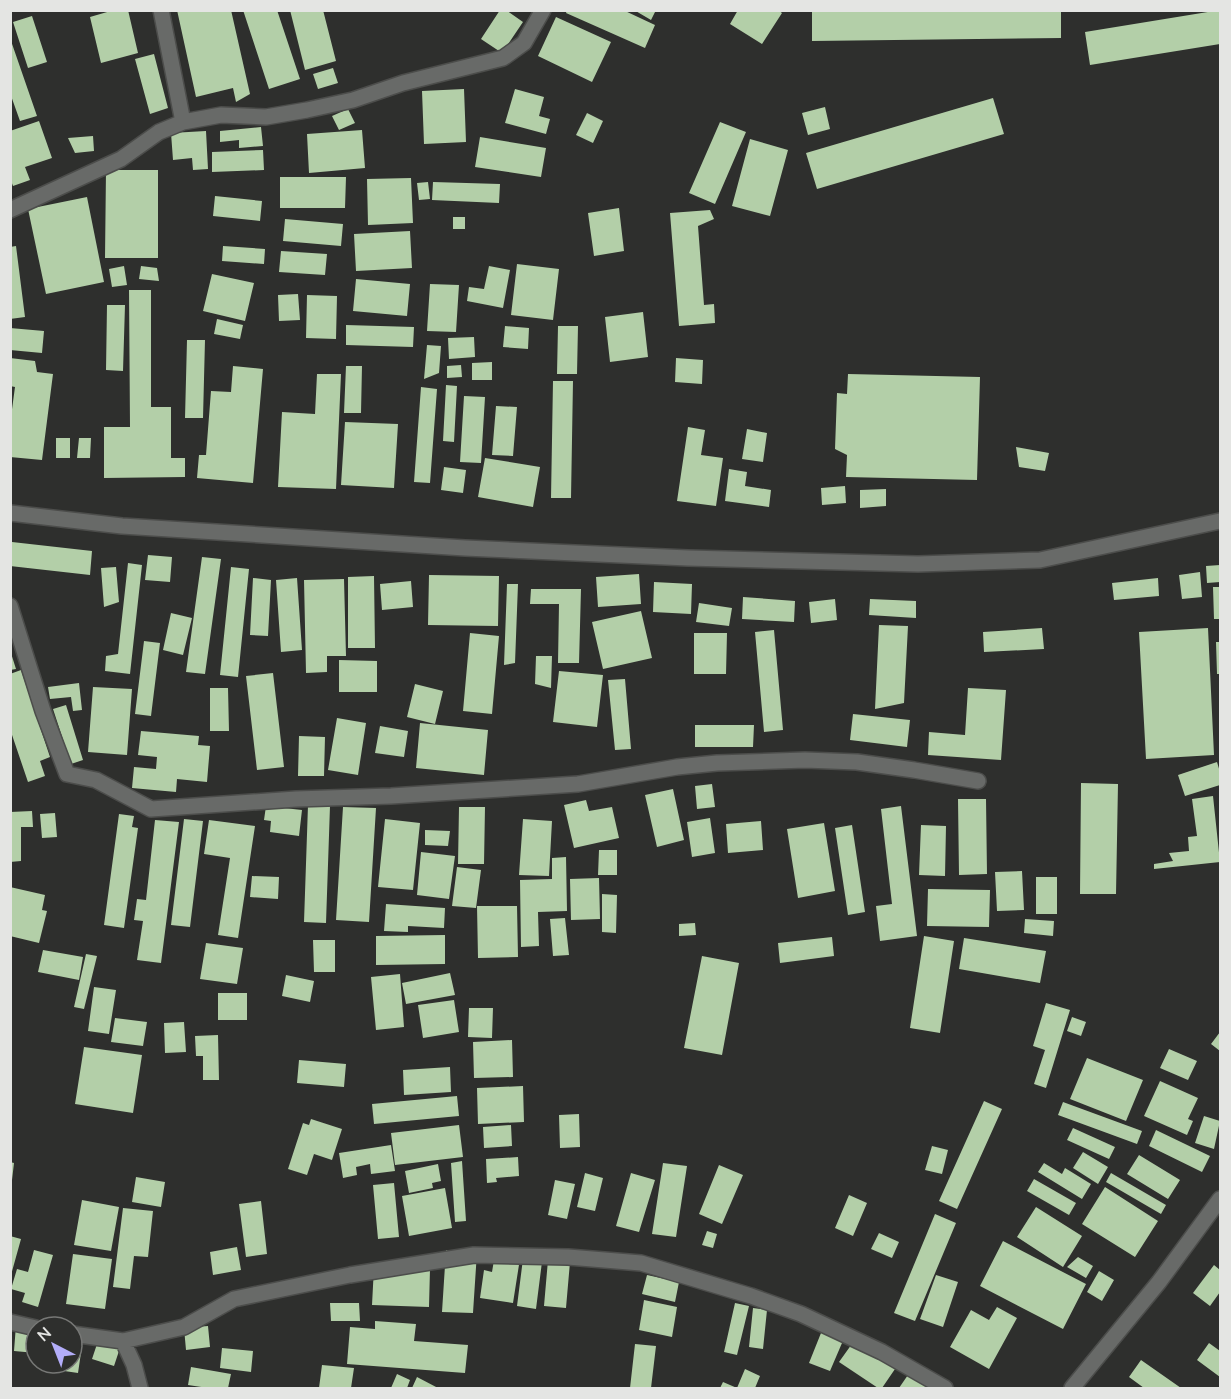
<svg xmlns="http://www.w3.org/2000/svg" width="1231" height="1399" font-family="'Nunito Sans',sans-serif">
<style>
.building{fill:#b3cfa8}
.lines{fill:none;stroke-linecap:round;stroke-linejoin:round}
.minor-casing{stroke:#4c4d4b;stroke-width:18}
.secondary-casing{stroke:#4c4d4b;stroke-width:18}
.minor{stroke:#686a68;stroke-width:15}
.secondary{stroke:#686a68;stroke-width:15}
</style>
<rect width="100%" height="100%" fill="#2e2f2d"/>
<path class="building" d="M114,10H128L138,53L101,63L90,17Z
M177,10H231L250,94L236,102L233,88L196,97Z
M243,10H277L300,79L269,89Z
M290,10H323L336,61L305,70Z
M500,10H506L523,22L502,53L481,39Z
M567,10H623L655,25L645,48L566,13Z
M634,10H656L651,20Z
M738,10H778L782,13L762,44L730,24Z
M812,10H1061V38L812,41Z
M1220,10V44L1090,65L1085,32Z
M32,16L47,62L28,68L13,22Z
M556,17L611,42L592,82L538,56Z
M10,38L37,116L20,121L10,93Z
M154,54L168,108L150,114L135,59Z
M333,68L338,83L318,89L313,74Z
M464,89L466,142L424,144L422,91Z
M515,89L544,97L539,116L550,119L546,134L505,123Z
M993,98L1004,134L817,189L806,153Z
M825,107L830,129L808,135L802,113Z
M348,109L355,123L339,130L332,116Z
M587,113L603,121L593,143L576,135Z
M39,121L52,158L25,167L30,180L13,186L10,178V131Z
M720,122L746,132L715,204L689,193Z
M261,127L263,146L239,148V140L220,142V131Z
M362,130L365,168L309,173L307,134Z
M206,131L208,169L193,170L192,158L173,160L171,133Z
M93,136L94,151L75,153L68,138Z
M480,137L546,148L541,177L475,167Z
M750,139L788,150L770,216L732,206Z
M263,150L264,170L212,172V152Z
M106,170H158V258H105Z
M280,177H346L345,208H280Z
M411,178L413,223L368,225L367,179Z
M428,182L430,199L419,200L417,183Z
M433,182L500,184L499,203L432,200Z
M215,196L262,201L260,221L213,216Z
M87,197L104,282L46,294L28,209Z
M619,208L624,251L594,256L588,213Z
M710,210L714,219L698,226L704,305L714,304L715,323L679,326L670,213Z
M453,217H465V229H453Z
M285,219L343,224L341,246L283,241Z
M410,231L412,268L356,271L354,234Z
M16,246L25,317L10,319V247Z
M223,246L265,249L264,264L222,261Z
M281,251L327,254L325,275L279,272Z
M517,264L559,269L553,320L511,315Z
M124,266L127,285L112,287L109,269Z
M141,266L157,268L159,281L139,279Z
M489,266L510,270L503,308L467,301L469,287L484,289Z
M212,274L254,283L245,321L203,311Z
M356,279L410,284L407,316L353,311Z
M430,284L459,285L456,332L427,331Z
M129,290H151V407H171V458H185V477L104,478V427H130Z
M298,294L300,320L279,321L278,295Z
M307,295L337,296L336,339L306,338Z
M107,305H125L123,371L106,370Z
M643,312L648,357L610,362L605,317Z
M217,319L243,325L240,339L214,334Z
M346,325L414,327L413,347L346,345Z
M505,326L529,328L528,349L503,347Z
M558,326H578L577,374H557Z
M10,328L44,331L42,353L10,350Z
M474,337L475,357L449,359L448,338Z
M187,340H205L203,418H185Z
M427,345L441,346L439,373L424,379Z
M10,358L35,361L37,372L53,374L42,460L10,457V424L15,387L10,386Z
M676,358L703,360L702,384L675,382Z
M492,362V380H472V363Z
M461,365L462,377L447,378V366Z
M233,366L263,369L253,483L197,478L199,455H206L211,391L231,392Z
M346,366H362L361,413H344Z
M317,374H341L336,489L278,487L282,412L315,414Z
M848,374L980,377L977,480L846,477L847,455L835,449L837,393L847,394Z
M553,381H573L571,498H551Z
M446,385L457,386L454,442L443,441Z
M421,387L437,389L430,483L414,482Z
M464,396L485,397L481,463L460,462Z
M496,406L517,407L513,456L492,455Z
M345,422L398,424L394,488L341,485Z
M688,427L705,430L701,455L723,458L716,506L677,501Z
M747,429L767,433L763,462L742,459Z
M56,438H70V458H56Z
M79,438H91L90,458H77Z
M1016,447L1049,453L1045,471L1019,467Z
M485,458L540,467L533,507L478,497Z
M444,467L466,470L463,493L441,490Z
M729,469L747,472L745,486L771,490L769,507L725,501Z
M845,486L846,503L822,505L821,488Z
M886,489V506L860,508V490Z
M12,542L92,551L90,575L10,566Z
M148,555L172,557L170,582L145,580Z
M202,557L221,559L205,674L186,672Z
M128,563L142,565L130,674L105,671L106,656L118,654Z
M1220,565V582L1207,583L1206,566Z
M116,567L119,602L104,607L101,568Z
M231,567L249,569L238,677L220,675Z
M1200,572L1202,597L1182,599L1179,575Z
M639,574L641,604L598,607L596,577Z
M429,575L499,576L498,626L428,625Z
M374,576L375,648H348V577Z
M253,578L271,580L268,636L250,635Z
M297,578L302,650L281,652L276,580Z
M1158,578L1159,596L1114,600L1112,583Z
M344,579L346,656H327V672L306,673L304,580Z
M411,581L413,607L382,610L380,584Z
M654,582L692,584L691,614L653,612Z
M507,584H518L515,663L504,665Z
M1213,587H1220V619H1214Z
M531,589H581L579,663H558L559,604H530Z
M743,597L795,601L794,622L742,619Z
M835,599L837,620L811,623L809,602Z
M870,599L916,601V618L869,615Z
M699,603L732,608L729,626L696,622Z
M641,611L652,658L603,669L592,622Z
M171,613L192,618L183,655L163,650Z
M879,625L908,626L904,703L875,709Z
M1042,628L1044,649L984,652L983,632Z
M1208,628L1214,755L1146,759L1139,632Z
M774,630L783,730L764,732L755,632Z
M470,633L499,636L492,714L463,711Z
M694,633H727L726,674H694Z
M144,641L160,643L151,716L135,714Z
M1216,642H1220V674H1217Z
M10,650L16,669L10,670Z
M536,656H552L551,688L535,684Z
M339,660L377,661V692H339Z
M21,670L50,757L40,761L45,776L28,782L10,729V674Z
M559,671L603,675L597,727L553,722Z
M273,673L284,767L257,770L246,676Z
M625,679L631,749L615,750L608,680Z
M79,683L82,710L73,711L71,697L50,699L48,687Z
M415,684L443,691L435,724L407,717Z
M93,687L132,689L127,755L88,752Z
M210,688H228L229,731H210Z
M968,688L1006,690L1001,760L928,755L929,732L965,735Z
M66,705L83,760L71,764L53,709Z
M853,714L910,720L907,747L850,740Z
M337,718L366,723L358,775L328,770Z
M420,723L488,730L484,775L416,768Z
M695,725H754L753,747H695Z
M380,726L408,731L404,757L375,753Z
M141,731L199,736L198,745L210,746L207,782L177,779L176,792L132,788L134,767L156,769L157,757L138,755Z
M299,736L325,737L324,776H298Z
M1217,762L1220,772V785L1185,796L1178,775Z
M1081,783L1118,784L1116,894H1080Z
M712,784L715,807L697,809L695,786Z
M673,789L684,840L657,847L645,795Z
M1213,796L1220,862L1154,869V864L1173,861L1169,853L1189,851L1188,837L1197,836L1192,799Z
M958,799H986L987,874L959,875Z
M586,800L589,811L612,807L619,838L574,848L564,805Z
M308,805L330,806L326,923L304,922Z
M266,806L302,810L299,836L270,832L271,821L264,820Z
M901,806L917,936L880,941L876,906L892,904L881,809Z
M343,807L376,808L369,922L336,920Z
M459,807H485L484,864H458Z
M32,811L33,827H21V861L10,862V812Z
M55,813L57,837L42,838L40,814Z
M119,814L134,816L132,827L138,828L124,928L104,925Z
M710,818L715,853L692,857L687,822Z
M184,819L203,821L190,927L171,925Z
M385,819L420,823L413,890L378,887Z
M523,819L552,821L549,876L519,875Z
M155,820L179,822L161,963L137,960L143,921L134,920L137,899L146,900Z
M209,820L255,826L238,938L218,935L230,858L204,854Z
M761,821L763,850L728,853L726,824Z
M824,823L835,891L798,898L787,829Z
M852,825L865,912L848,915L835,828Z
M921,825L946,826L945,876L919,875Z
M425,830L450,831L448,846L425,845Z
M599,850H617V875H598Z
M421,852L455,856L449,899L417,895Z
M566,857L567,911L538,912L539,946L521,947L520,880L552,879V858Z
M457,867L481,870L476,908L452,906Z
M1022,871L1024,910L997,911L995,872Z
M252,876L279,877L278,899L250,897Z
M1036,877H1057V914H1036Z
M599,878L600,919L571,920L570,879Z
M10,887L45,895L42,910L47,911L39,943L10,936Z
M928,889L990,890L989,927L927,926Z
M602,894L617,895L616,933L602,932Z
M386,904L445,908L444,928L408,926V932L384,931Z
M477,906H517L518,957L478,958Z
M565,918L569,955L553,956L550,919Z
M1025,919L1054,921L1053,936L1024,933Z
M695,923L696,935L679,936V924Z
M445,935V964L376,965V936Z
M924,936L954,941L940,1033L910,1028Z
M832,937L834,956L780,963L778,943Z
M964,938L1046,951L1040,983L959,969Z
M313,940H335V972H314Z
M206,943L243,948L237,984L200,979Z
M43,950L83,957L79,980L38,972Z
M86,954L97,956L84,1009L74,1007Z
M702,956L739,963L722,1055L684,1048Z
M450,973L455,995L406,1004L402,983Z
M400,974L404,1027L376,1030L371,977Z
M286,975L314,981L310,1002L282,996Z
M94,987L116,990L109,1034L88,1031Z
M218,993H247V1020H218Z
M454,1000L459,1032L423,1038L418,1005Z
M1046,1003L1070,1010L1046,1088L1034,1084L1045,1050L1033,1046Z
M469,1008H493L492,1038L468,1037Z
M1072,1017L1086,1022L1081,1036L1067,1031Z
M115,1018L147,1022L143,1046L111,1042Z
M184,1022L186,1052L165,1053L164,1023Z
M1220,1032V1051L1211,1044Z
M218,1035L219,1080H203V1056H196L195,1036Z
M512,1040L513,1077L474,1078L473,1042Z
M84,1047L142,1055L133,1113L75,1104Z
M1169,1049L1197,1061L1188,1080L1160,1068Z
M1087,1058L1143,1080L1126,1121L1070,1099Z
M299,1060L346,1064L344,1087L297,1083Z
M450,1067L451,1092L404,1095L403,1070Z
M1160,1081L1198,1098L1188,1119L1193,1121L1187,1135L1144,1116Z
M523,1086L524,1122L478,1124L477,1088Z
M457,1096L459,1116L374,1124L372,1104Z
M984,1101L1002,1109L957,1209L939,1201Z
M1063,1102L1142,1131L1137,1144L1058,1115Z
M579,1114L580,1147L560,1148L559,1115Z
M1204,1116L1220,1121L1214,1149L1195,1143Z
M311,1119L342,1129L332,1160L314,1154L307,1175L288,1169L303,1123L309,1125Z
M459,1125L463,1157L395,1165L391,1133Z
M511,1125L512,1146L484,1148L483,1127Z
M1073,1128L1115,1147L1109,1159L1067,1140Z
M1156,1130L1210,1156L1202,1172L1149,1146Z
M391,1145L395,1171L371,1174L370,1164L356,1167L357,1175L343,1178L339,1153Z
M932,1146L948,1150L942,1174L925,1170Z
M1083,1152L1108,1167L1098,1184L1073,1168Z
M1139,1155L1180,1180L1168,1199L1127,1174Z
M518,1157L519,1176L496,1178L497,1182L487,1183L486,1159Z
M462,1161L466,1221L455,1222L451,1163Z
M10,1162L14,1163L12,1180H10Z
M663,1163L687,1166L676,1237L652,1234Z
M1044,1163L1062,1174L1065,1168L1091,1184L1082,1199L1038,1172Z
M438,1164L441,1181L432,1183L433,1188L409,1193L405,1171Z
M719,1165L743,1175L722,1224L699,1214Z
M585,1173L603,1178L595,1211L577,1207Z
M631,1173L655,1180L639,1232L616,1226Z
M1111,1173L1166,1205L1161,1214L1106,1182Z
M136,1177L165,1182L161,1207L132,1202Z
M1034,1179L1076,1203L1069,1215L1027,1191Z
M555,1180L575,1184L567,1219L548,1215Z
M394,1183L399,1237L378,1239L373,1185Z
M1105,1187L1158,1221L1135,1257L1082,1224Z
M445,1188L452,1228L409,1236L402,1196Z
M849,1195L867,1203L853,1236L835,1228Z
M82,1200L119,1207L111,1251L74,1245Z
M261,1201L267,1254L246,1257L239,1204Z
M1036,1207L1082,1236L1063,1267L1017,1237Z
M123,1208L153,1211L148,1257L134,1256L130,1289L113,1287Z
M935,1214L956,1223L915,1321L894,1313Z
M707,1231L717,1234L713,1248L702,1245Z
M879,1233L899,1242L892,1258L871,1249Z
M10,1236L21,1239L11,1275H10Z
M1003,1241L1086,1284L1063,1329L980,1286Z
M237,1247L241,1270L213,1275L210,1252Z
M496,1248L521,1252L513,1303L480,1298L484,1270L492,1272Z
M34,1250L53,1255L38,1307L22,1302L25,1293L11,1289L17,1269L28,1272Z
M446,1250L477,1252L473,1313L442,1312Z
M524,1251L543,1254L536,1309L517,1306Z
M73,1254L112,1259L105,1309L66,1304Z
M1078,1257L1093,1266L1086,1278L1067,1267Z
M548,1260L570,1262L566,1308L544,1306Z
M1214,1265L1220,1270V1292L1210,1306L1193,1293Z
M374,1267L430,1269L429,1307L372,1305Z
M1099,1271L1114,1280L1102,1301L1087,1292Z
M647,1275L679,1282L675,1302L642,1294Z
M936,1275L958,1282L943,1327L920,1319Z
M644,1300L677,1307L672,1337L639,1330Z
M330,1303H359L360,1321H331Z
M735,1303L749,1306L737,1355L724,1352Z
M997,1307L1017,1318L989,1369L950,1347L971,1310L989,1320Z
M753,1308L767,1310L763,1349L749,1347Z
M375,1321L416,1324L414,1341L468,1345L465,1373L347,1364L350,1327L375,1329Z
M16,1325L31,1327L30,1340L36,1341V1353L14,1351Z
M208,1326L210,1347L186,1350L184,1328Z
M823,1328L845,1336L830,1371L809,1363Z
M72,1337L83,1339L78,1373L37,1367L38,1363H72Z
M98,1341L120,1348L114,1366L92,1359Z
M854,1341L895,1369L882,1388H878L839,1362Z
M1209,1343L1220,1351V1377L1197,1360Z
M635,1344L656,1346L651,1388H630Z
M222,1348L253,1351L251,1372L220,1368Z
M1141,1360L1181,1388H1144L1129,1377Z
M322,1365L354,1368L351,1388H319Z
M191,1367L231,1374L228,1388H208L188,1385Z
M745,1369L760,1376L755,1388H720L723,1382L737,1388Z
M910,1372L936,1388H899Z
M397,1374L410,1380L407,1388H391Z
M417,1377L438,1388H412Z"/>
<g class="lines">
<defs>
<path id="minor" d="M161,10L183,122
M10,210L121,159L159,132L183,122L221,115L266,117L307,110L353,100L403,83L503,58L524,43L543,10
M10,606L43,711L67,774L96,780L151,809L296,799L391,796L578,784L677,767L717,763L805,760L857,762L914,770L978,781
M10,1322L36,1328
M72,1334L123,1341L184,1327L234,1299L350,1275L474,1255L568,1257L641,1263L751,1296L801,1314L882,1352L945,1388
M123,1341L134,1365L140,1388
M1072,1388L1159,1282L1220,1199"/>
<path id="secondary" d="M10,513L122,526L465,548L688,558L918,564L1040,560L1220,521"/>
</defs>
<use href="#minor" class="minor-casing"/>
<use href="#secondary" class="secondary-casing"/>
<use href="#minor" class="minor"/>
<use href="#secondary" class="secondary"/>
</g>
<rect width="1231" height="1399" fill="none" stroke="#e4e5e3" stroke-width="24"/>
<g transform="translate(54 1345) rotate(318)"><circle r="28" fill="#2e2f2d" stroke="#777876" stroke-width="1.5"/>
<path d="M0-4.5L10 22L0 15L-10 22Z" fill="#b3adf9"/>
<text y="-9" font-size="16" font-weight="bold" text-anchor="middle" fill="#e4e5e3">N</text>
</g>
</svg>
